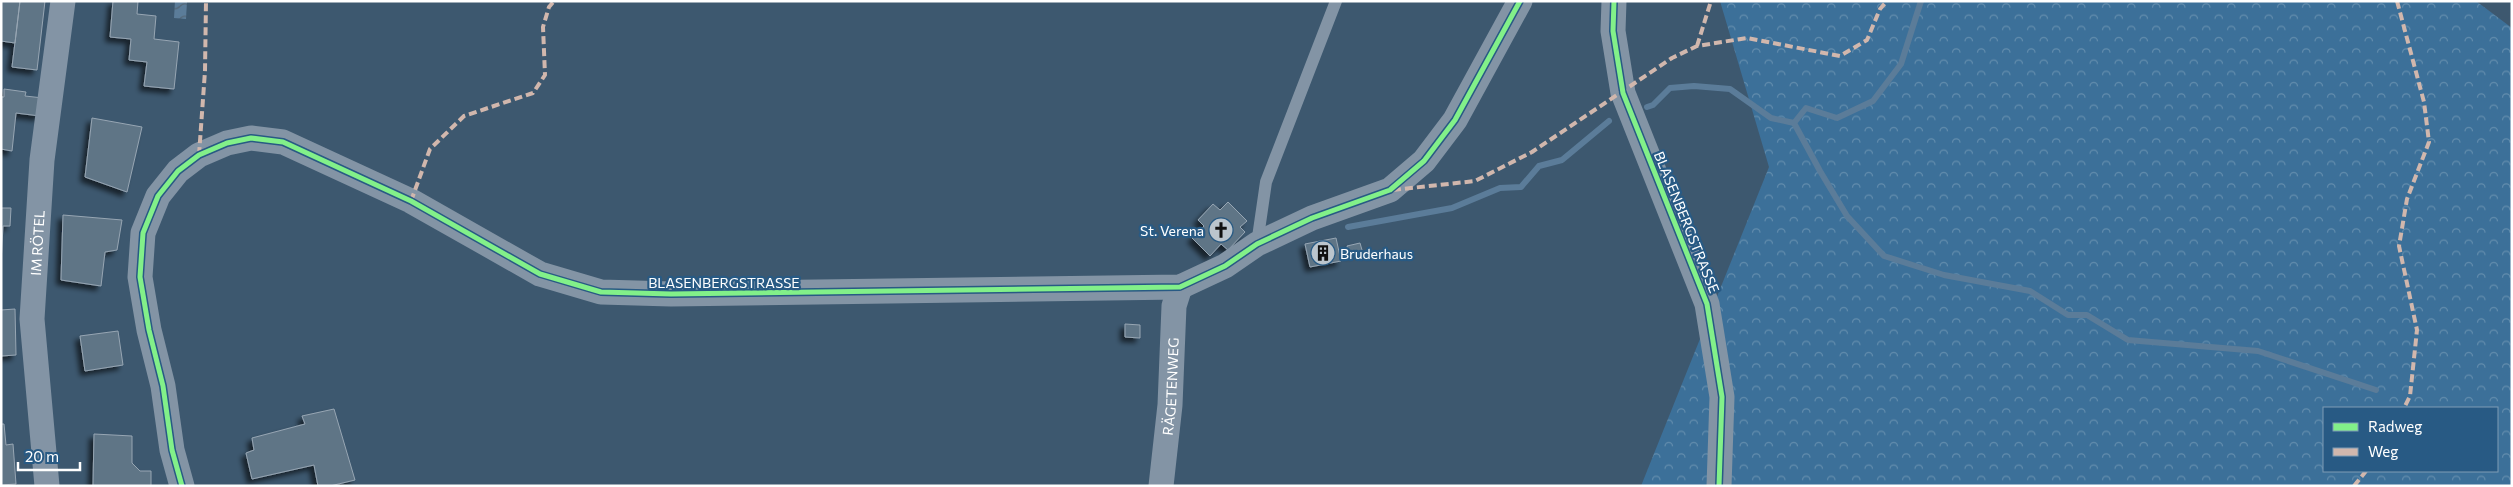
<svg xmlns="http://www.w3.org/2000/svg" width="2513" height="487" font-family="Commissioner,sans-serif">
<style>
.forest{fill:url(#forest-crowns);fill-rule:evenodd}
.water{fill:url(#water-waves)}
.lines{fill:none;stroke-linecap:round;stroke-linejoin:round}
.stream{stroke:#5b7c99;stroke-width:6}
.building{fill:#5f7486;stroke:#97a6b3;filter:url(#shadow)}
.service{stroke:#8394a5;stroke-width:12}
.minor{stroke:#8394a5;stroke-width:25}
.quiet{stroke:#d1b7ad;stroke-width:4;stroke-dasharray:8 4;stroke-linecap:butt}
.cycleway-casing{stroke:#285a84;stroke-width:8}
.cycleway{stroke:#82f089;stroke-width:5}
.labels{text-anchor:middle;dominant-baseline:central;stroke-width:4.5;stroke-linejoin:round;paint-order:stroke}
.street-label{font-size:14px;fill:#fff;stroke:#285a84}
.poi-label{font-size:14px;fill:#fff;stroke:#285a84;text-anchor:end}
</style>
<defs>
<pattern id="forest-crowns" width="20" height="18" patternUnits="userSpaceOnUse" patternTransform="scale(1.25)"><rect width="20" height="18" fill="#3c7099"/><path d="M2 6a3 3 0 1 1 6 0M12 15a3 3 0 1 1 6 0" fill="none" stroke="#638dad"/></pattern>
<pattern id="water-waves" width="16" height="10" patternUnits="userSpaceOnUse" patternTransform="scale(1.25)"><rect width="16" height="10" fill="#5b7c99"/><path d="M0 5q4-4 8 0t8 0" fill="none" stroke="#546676"/></pattern>
<filter id="shadow"><feDropShadow dx="-4.5" dy="4.5" stdDeviation="2.5" flood-color="#0009"/></filter>
</defs>
<rect width="100%" height="100%" fill="#3d586f"/>
<path class="forest" d="M1720,1H2476L2512,28V486H1641L1769,167ZM2324,408H2497V471H2324Z"/>
<path class="water" d="M175,1H187L186,19L174,18Z"/>
<g class="lines">
<path class="stream" d="M1647,107L1653,105L1670,88L1694,86L1730,89L1771,118L1794,123L1820,171L1847,216L1884,256L1944,275L2030,291L2068,315H2087L2128,340L2258,351L2376,390
M1794,123L1806,108L1837,118L1873,101L1901,64L1921,1
M1348,227L1452,208L1500,188L1521,187L1539,166L1562,160L1609,121"/>
</g>
<path class="building" d="M1,1H20L15,43L1,41Z
M20,1H45L37,70L12,67Z
M113,1H138L137,14L156,16L154,39L179,42L174,89L144,86L147,62L129,60L131,39L110,37Z
M4,89L26,92L25,96L43,98L40,116L16,113L12,151L1,149V97H4Z
M92,118L142,127L127,192L85,177Z
M1228,202L1247,221L1240,227L1245,232L1228,250L1221,244L1210,256L1192,238L1204,226L1198,220L1213,204L1220,210Z
M1,208H11L10,226H3L1,263Z
M63,215L122,220L117,250L105,252L101,286L61,280Z
M1336,238L1341,261L1310,267L1305,244Z
M1360,243L1362,250L1349,253L1347,246Z
M15,309L16,355L1,356V310Z
M1125,324L1140,325V338L1125,337Z
M118,331L123,365L85,371L80,336Z
M334,409L355,480L330,486H318L314,465L252,479L246,453L254,450L252,438L305,424L302,416Z
M1,424H4L6,445L13,444L16,484L1,485Z
M94,434L132,436V463L140,471H151V486H93Z"/>
<g class="lines">
<path class="service" d="M1257,244L1266,182L1336,1"/>
<g class="minor">
<path d="M1614,1L1613,31L1623,93L1707,304L1722,397L1719,486"/>
<path id="s1" d="M47,486L32,319L42,160L63,1"/>
<path d="M182,486L172,450L163,386L149,330L140,277L143,233L158,196L178,171L199,155L227,143L251,138L283,142L411,201L540,274L601,292L671,294L1180,287L1225,266L1257,244L1312,218L1390,190L1424,161L1455,120L1520,1"/>
<path id="s2" d="M1161,486L1170,405L1174,306L1180,287"/>
</g>
<path class="quiet" d="M2397,1L2424,102L2429,142L2407,199L2399,246L2417,330L2410,396L2404,408
M1697,46L1711,1
M199,155L205,71L206,1
M1393,190L1475,181L1532,152L1672,58L1697,46L1747,38L1840,56L1867,40L1880,9L1887,1
M411,201L430,149L464,116L533,93L545,75L543,27L549,7L554,1
M2354,486L2366,471"/>
<defs>
<path id="cycleway" d="M1614,1L1613,31L1623,93L1707,304L1722,397L1719,486
M182,486L172,450L163,386L149,330L140,277L143,233L158,196L178,171L199,155L227,143L251,138L283,142L411,201L540,274L601,292L671,294L1180,287L1225,266L1257,244L1312,218L1390,190L1424,161L1455,120L1520,1"/>
</defs>
<use href="#cycleway" class="cycleway-casing"/>
<use href="#cycleway" class="cycleway"/>
</g>
<defs>
<symbol id="church-disc" viewBox="-11 -11 22 22"><circle r="9.5" fill="#bbc5cd" stroke="#285a84"/><path d="M-1.2-6h2.4v3.5h3.3v2.4h-3.3V6h-2.4V-.1h-3.3v-2.4h3.3Z" fill="#111"/></symbol>
<symbol id="building-disc" viewBox="-11 -11 22 22"><circle r="9.5" fill="#bbc5cd" stroke="#285a84"/><path d="M-4-6H4V6H1V3H-1V6H-4ZM-2.5-4.3h1.7v1.8h-1.7ZM.8-4.3h1.7v1.8H.8ZM-2.5-1h1.7V.8h-1.7ZM.8-1h1.7V.8H.8Z" fill="#111"/></symbol>
</defs>
<g fill-rule="evenodd">
<use href="#church-disc" x="1207" y="216" width="28" height="28"/>
<use href="#building-disc" x="1309" y="239" width="28" height="28"/>
</g>
<g class="labels">
<g class="street-label">
<text transform="translate(1687 222) rotate(68)">BLASENBERGSTRASSE</text>
<text stroke="none"><textPath href="#s1" startOffset="244">IM RÖTEL</textPath></text>
<text x="724" y="282">BLASENBERGSTRASSE</text>
<text stroke="none"><textPath href="#s2" startOffset="100">RÄGETENWEG</textPath></text>
</g>
<g class="poi-label">
<text x="1204" y="230">St. Verena</text>
<text x="1340" y="253" text-anchor="start">Bruderhaus</text>
</g>
</g>
<rect width="2513" height="487" fill="none" stroke="#ffffff" stroke-width="5"/>
<rect x="2323" y="407" width="175" height="65" fill="#285a84" stroke="#7e9cb5"/>
<rect x="2333" y="423" width="25" height="8" fill="#82f089" stroke="#7e9cb5"/>
<text x="2368" y="432" font-size="15" fill="#ffffff">Radweg</text>
<rect x="2333" y="448" width="25" height="8" fill="#d1b7ad" stroke="#7e9cb5"/>
<text x="2368" y="457" font-size="15" fill="#ffffff">Weg</text>
<path d="M18 462v8h62v-8" fill="none" stroke="#ffffff" stroke-width="2.5"/>
<text x="25" y="462" font-size="15" fill="#ffffff" stroke="#285a84" stroke-width="4" paint-order="stroke">20 m</text>
</svg>
